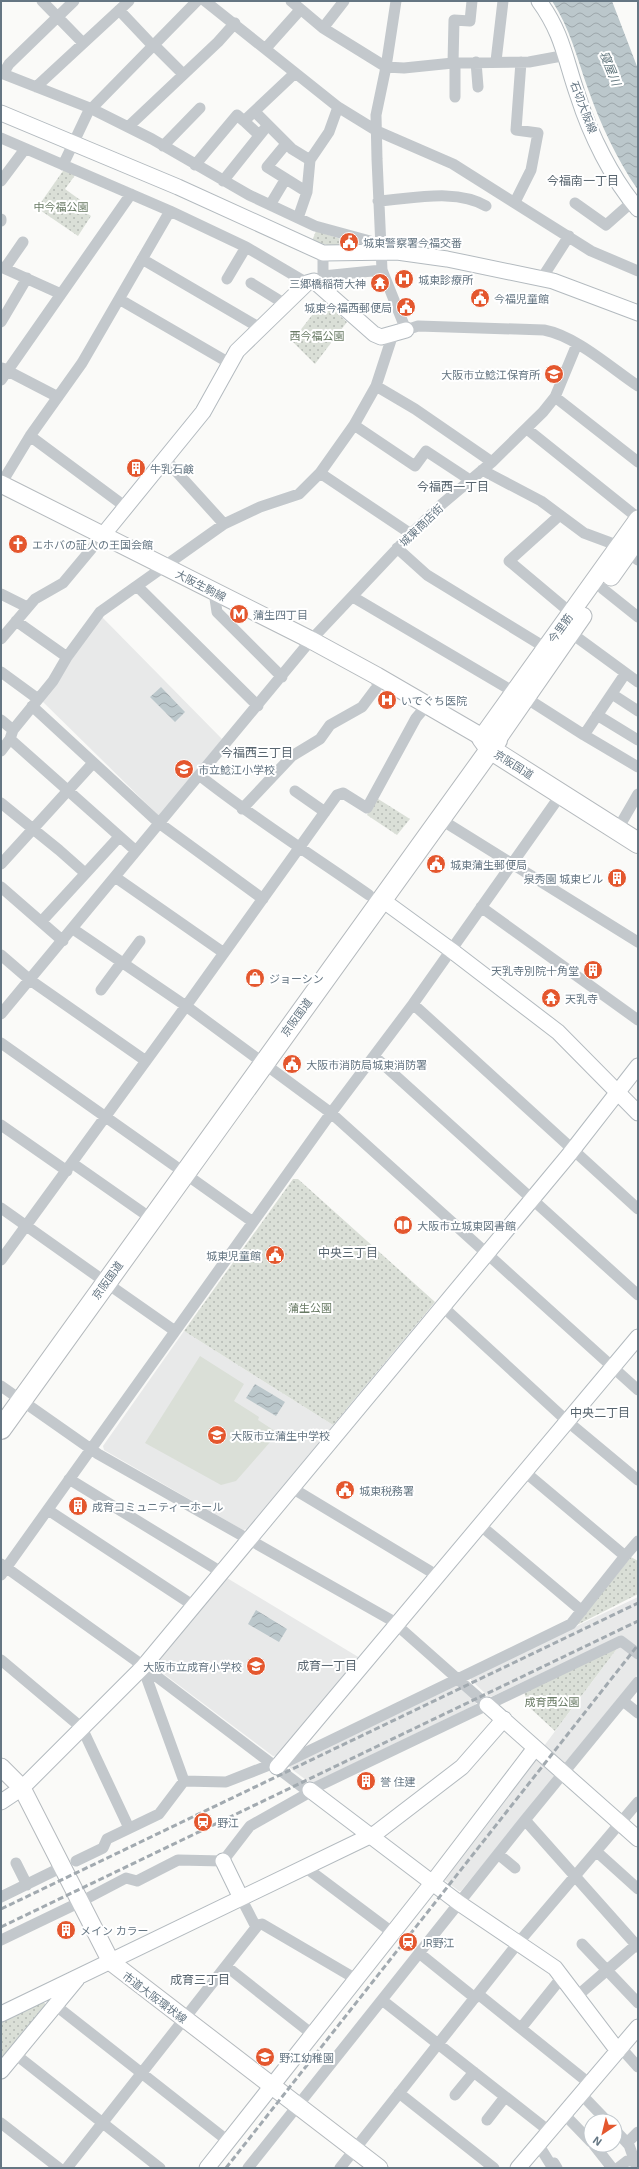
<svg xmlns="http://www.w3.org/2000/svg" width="639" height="2169" font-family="'Exo 2','Noto Sans JP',sans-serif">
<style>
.built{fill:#e8e9e9}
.grass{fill:#dadfd7}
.park{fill:url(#park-dots)}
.water{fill:url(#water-waves)}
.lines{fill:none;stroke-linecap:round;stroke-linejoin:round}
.secondary-casing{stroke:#b3babf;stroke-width:17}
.primary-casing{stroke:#b5babe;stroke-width:19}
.highway-casing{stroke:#b4b9bd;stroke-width:22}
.street{stroke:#c3c8cc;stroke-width:11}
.secondary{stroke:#fff;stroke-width:15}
.primary{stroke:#fff;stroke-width:17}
.highway{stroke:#fff;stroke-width:20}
.rail{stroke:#a2aab0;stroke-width:3;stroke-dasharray:6 3;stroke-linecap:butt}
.labels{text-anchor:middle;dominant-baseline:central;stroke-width:4;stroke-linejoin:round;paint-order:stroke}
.street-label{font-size:11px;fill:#657683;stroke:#fff}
.park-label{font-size:11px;fill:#687a64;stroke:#fff}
.poi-label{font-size:11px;fill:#657683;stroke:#fff;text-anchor:start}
.water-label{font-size:12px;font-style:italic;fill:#60757c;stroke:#fff}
.neighbourhood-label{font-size:12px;fill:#57646e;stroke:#fff}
</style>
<defs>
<pattern id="park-dots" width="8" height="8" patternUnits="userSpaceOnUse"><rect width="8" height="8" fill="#dadfd7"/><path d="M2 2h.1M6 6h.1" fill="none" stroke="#b4b9b4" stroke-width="1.8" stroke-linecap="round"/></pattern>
<pattern id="water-waves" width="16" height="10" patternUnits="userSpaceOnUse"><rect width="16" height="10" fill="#bbc7cb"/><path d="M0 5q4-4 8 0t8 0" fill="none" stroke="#9ca6aa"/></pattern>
</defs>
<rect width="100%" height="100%" fill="#fafaf8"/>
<path class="built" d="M102,617L222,739L159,816L42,701Z
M184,1331L333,1425L248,1529L243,1530L104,1450L103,1446Z
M227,1578L360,1658L279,1755L273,1756L160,1671L158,1661Z
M638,1597V1649L621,1636L493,1696L489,1697L471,1680V1676Z
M619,1646L638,1659V1674L564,1764L544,1746Z
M453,1685L459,1686L477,1702L475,1705L315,1782H309L290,1768V1764Z
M539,1757L558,1773L461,1891H459L442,1878L533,1759Z"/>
<path class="grass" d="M200,1356L244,1384L234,1401L259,1417L258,1420L278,1433L236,1481L221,1485L145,1443Z"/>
<path class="park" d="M65,168L76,174L65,189L83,202L79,208L91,216L78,236L37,208Z
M316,231L341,239L340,246H331L312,241Z
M323,301L347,322L315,364L292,341Z
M375,797L410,819L397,835L367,815Z
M293,1179H298L435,1302L333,1425L184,1331Z
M631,1557L638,1561V1594L575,1626Z
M619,1646L555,1731L529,1707L524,1692Z
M42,2001L48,2006L1,2062V2021Z"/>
<path class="water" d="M552,1H612L638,69V190C617,160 600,123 588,89C577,58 570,28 552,1Z
M161,687L185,712L175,722L150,697Z
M255,1384L285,1402L276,1416L246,1398Z
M256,1610L287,1629L279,1642L248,1624Z"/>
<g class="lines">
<defs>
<path id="secondary" d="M539,1C563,34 565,59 578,96C590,134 612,179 638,209
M1,113L178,187L323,253L397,252L447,259L553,281L638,313
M103,535L203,412L237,351L307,283L314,281L374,334L381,337L406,330
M381,899L451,950L558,1032L638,1113
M487,1705L638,1839
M277,1767L638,1337
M310,1790L459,1903L555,1968L618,2051
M1,1802L22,1788L143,1667L568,1156L638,1066
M223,1861L241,1898
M1,2014L376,1833L462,1767L504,1719
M1,2071L77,1979
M207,2168L429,1887L535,1748
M518,2168L638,2027"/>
<path id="primary" d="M1,484L311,640L377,676L482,737L638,519
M611,577L638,539
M497,740L583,616
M1,1767L22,1788L111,1962L379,2168"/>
<path id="highway" d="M482,738L490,749L638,843
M1,1429L497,740"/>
</defs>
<use href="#secondary" class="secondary-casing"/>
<use href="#primary" class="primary-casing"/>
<use href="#highway" class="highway-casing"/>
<path class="street" d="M42,1L83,43
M205,1L338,107L377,131L453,164L591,251L638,271
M291,1L323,28L386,67L404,68L453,63L529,62L567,55
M396,1L386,67L376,115L377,159L382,270L406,330L418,326L544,330C576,336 611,368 638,386
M119,10L153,46
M323,28L344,1
M154,45L183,74
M266,48L300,10
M496,61L503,1
M476,62L478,87
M453,63L454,20L470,21L472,1
M455,63V97
M1,73L90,108L152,139L249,195L315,226L370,241L380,252
M3,74L9,64L74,1
M36,87L129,1
M91,109L197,1
M255,112L292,149L310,160
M244,121L259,135
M128,127L218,42L235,23
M1,138L170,211L246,247L307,283
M286,144L267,167L307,192
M163,146L200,108
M63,165L90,108
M195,165L237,115L244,121L295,73
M1,181L25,149
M223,181L267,126
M378,201C411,199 456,188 486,206
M515,202L531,170L538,133L516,130L521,62
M575,203L606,225L632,202
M270,205L285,180
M298,218L307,192L310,160L329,132L338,107
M1,219V221
M142,259L260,328
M1,267L61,294
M5,268L23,242
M323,276L382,270
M542,278L569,236
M227,279L246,247
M318,279L323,276V253
M251,283L285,304
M119,299L231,364
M1,322L27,278
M2,368L58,397
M1,380L131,194
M376,386L415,409L492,462
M555,397L638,462
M354,425L415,466L426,451L470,480
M527,429L638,518
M30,436L127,508
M165,459L224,524
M482,470L541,501L584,533L619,546L638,560
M320,473L411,534
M1,484L30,436L82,363L170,211
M560,515L509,561L571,613
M397,548L427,575L546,648
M138,587L258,706
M603,589L638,617
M214,592L217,612L282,677
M1,594L27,607
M353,597L514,692
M16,621L67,657
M571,633L638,682
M1,639L35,599L63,583L103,535
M1,672L38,699
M612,694L638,711
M526,698L584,735L638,767
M32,706L159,823L263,899
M597,715L638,740
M1,720L13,730
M584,735L625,674
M10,739L136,851
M1,751L10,739L13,730L53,681L67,657L100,612L224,524L260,507L299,494L320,473L354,425L376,386L393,334
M199,775C253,818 312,855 369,895
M295,791L325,812
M1,803L59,850L85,873
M242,809L292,756L320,739L330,725L362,707L377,687V676
M440,819L638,942
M623,820L638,794
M1,864L93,763
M115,877L224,953
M1,887L63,941
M481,907L638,1020
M41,922L119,837
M73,929L186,1006L331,1113L638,1390
M1,955L30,980L146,1061
M123,964L140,941
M101,990L121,963
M413,1004L638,1209
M1,1014L311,640L411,534L442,504L492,462L543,412L555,397L577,344
M1,1043L175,1166
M375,1057L638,1295
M1,1125L67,1171
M72,1163L142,1212
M184,1173L253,1222
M1,1208L97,1276
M1,1260L186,1006L337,795L343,793L367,808L416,718L427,705
M105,1282L175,1331
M442,1306L567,1421L638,1480
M1,1386L98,1454L391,1620L487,1705
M525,1472L625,1556L638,1541
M69,1479L221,1572
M292,1488L438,1576
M48,1510L194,1606
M480,1525L582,1611
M1,1564L135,1660L305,1789L310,1790L621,1641L638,1654
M1,1575L331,1113L413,1004L562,793
M1,1660L82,1728L129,1828
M143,1668L184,1781
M623,1701L638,1713
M282,1764L571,1624L625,1556
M525,1820L638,1947
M597,1852L638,1889
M498,1854L515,1868
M76,1861L103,1848L107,1839L159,1814L184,1781L226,1782L272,1764
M16,1863L27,1885
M305,1867L393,1933
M1,1897L56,1870
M241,1898L256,1927
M84,1900L126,1878L137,1881L178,1860L223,1861L250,1826L312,1791
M1,1940L74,1905
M582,1944L638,2003
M419,1953L475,1998
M226,1966L312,2034
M478,1994L590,2084
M576,1997L636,1945
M382,2000L549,2131
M55,2005L228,2141
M521,2028L562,1977
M621,2048L638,2067
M15,2054L160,2168
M399,2093L494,2168
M581,2094L607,2121
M455,2095L474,2072
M564,2114L591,2142
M487,2120L505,2097
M1,2123L59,2168
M615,2130L629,2145L637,2168
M627,2143L638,2132
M538,2144L551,2165L554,2163L557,2168
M594,2145L612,2168
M67,2168L258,1925L262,1924L356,1979
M248,2168L525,1820L638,1682
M340,2168L518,1943L638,1802
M618,2168L627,2161H634"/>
<use href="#secondary" class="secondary"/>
<use href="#primary" class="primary"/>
<use href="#highway" class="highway"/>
<path class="rail" d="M1,1909L638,1603
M1,1927L638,1621
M226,2168L638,1645"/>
</g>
<defs>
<symbol id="civic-disc" viewBox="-11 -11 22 22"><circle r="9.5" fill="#e4572e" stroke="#fff"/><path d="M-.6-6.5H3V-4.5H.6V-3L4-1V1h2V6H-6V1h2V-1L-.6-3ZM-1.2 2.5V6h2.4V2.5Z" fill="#fff"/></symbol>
<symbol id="hospital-disc" viewBox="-11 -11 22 22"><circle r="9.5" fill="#e4572e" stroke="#fff"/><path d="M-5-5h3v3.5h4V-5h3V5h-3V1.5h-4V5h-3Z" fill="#fff"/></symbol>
<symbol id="temple-disc" viewBox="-11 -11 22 22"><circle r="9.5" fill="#e4572e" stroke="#fff"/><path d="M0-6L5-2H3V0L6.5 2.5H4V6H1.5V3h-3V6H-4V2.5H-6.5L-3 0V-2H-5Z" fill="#fff"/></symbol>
<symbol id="school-disc" viewBox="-11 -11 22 22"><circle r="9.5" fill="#e4572e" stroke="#fff"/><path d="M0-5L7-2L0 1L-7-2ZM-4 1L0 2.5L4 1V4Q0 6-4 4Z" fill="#fff"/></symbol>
<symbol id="building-disc" viewBox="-11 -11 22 22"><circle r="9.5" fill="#e4572e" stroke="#fff"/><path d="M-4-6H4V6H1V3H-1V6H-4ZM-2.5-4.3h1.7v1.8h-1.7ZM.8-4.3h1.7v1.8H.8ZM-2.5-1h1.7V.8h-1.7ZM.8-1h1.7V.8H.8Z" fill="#fff"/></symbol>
<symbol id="church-disc" viewBox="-11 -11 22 22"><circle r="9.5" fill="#e4572e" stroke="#fff"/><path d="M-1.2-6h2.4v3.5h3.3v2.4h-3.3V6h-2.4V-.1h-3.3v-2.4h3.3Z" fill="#fff"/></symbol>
<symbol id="metro-disc" viewBox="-11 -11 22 22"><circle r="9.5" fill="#e4572e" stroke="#fff"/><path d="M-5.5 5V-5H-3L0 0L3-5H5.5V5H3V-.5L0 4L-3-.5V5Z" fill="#fff"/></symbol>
<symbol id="shop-disc" viewBox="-11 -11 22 22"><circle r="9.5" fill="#e4572e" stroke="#fff"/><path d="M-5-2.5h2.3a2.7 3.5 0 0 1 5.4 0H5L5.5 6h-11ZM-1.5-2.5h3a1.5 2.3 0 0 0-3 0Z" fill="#fff"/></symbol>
<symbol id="library-disc" viewBox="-11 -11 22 22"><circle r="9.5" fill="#e4572e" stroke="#fff"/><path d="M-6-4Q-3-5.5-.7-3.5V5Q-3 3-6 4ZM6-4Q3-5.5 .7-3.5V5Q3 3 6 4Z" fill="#fff"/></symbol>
<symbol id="station-disc" viewBox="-11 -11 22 22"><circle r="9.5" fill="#e4572e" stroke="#fff"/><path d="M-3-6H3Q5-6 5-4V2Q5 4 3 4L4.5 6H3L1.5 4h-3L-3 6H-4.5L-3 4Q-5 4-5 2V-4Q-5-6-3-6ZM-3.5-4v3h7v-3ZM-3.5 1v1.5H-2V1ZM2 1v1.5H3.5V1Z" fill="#fff"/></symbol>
</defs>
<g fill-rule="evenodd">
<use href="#civic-disc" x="338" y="231" width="22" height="22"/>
<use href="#hospital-disc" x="393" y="268" width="22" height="22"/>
<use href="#temple-disc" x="369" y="272" width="22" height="22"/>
<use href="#civic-disc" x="469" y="287" width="22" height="22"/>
<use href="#civic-disc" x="395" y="296" width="22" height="22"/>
<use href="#school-disc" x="543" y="363" width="22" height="22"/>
<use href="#building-disc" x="125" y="457" width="22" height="22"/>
<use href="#church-disc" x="7" y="533" width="22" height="22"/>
<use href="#metro-disc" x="228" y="603" width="22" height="22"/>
<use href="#hospital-disc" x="376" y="689" width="22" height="22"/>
<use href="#school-disc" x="173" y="758" width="22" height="22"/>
<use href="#civic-disc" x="425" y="853" width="22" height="22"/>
<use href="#building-disc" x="606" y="867" width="22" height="22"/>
<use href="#building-disc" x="582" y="959" width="22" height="22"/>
<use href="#shop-disc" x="244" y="967" width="22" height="22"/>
<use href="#temple-disc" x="540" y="987" width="22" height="22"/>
<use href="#civic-disc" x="281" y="1053" width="22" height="22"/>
<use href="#library-disc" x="392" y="1214" width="22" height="22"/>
<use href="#civic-disc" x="264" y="1244" width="22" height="22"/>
<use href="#school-disc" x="206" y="1424" width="22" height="22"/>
<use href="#civic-disc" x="334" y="1479" width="22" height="22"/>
<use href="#building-disc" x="67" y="1495" width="22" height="22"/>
<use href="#school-disc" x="245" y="1655" width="22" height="22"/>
<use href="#building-disc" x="355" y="1770" width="22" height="22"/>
<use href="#station-disc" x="192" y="1811" width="22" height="22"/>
<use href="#building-disc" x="55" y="1919" width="22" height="22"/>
<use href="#station-disc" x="397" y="1931" width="22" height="22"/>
<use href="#school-disc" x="254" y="2046" width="22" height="22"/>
</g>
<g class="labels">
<g class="street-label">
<text transform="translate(584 107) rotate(69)">石切大阪線</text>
<text transform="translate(421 525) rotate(-44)">城東商店街</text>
<text transform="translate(201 585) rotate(27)">大阪生駒線</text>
<text transform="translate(560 628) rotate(-54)">今里筋</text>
<text transform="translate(514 764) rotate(32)">京阪国道</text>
<text transform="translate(296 1017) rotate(-54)">京阪国道</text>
<text transform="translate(107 1280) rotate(-54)">京阪国道</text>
<text transform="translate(155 1997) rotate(37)">市道大阪環状線</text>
</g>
<g class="park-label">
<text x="61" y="206">中今福公園</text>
<text x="317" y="335">西今福公園</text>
<text x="310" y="1307">蒲生公園</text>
<text x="552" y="1701">成育西公園</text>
</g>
<g class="poi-label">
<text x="363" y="242">城東警察署今福交番</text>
<text x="418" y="279">城東診療所</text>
<text x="366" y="283" text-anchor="end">三郷橋稲荷大神</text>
<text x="494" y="298">今福児童館</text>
<text x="392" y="307" text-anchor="end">城東今福西郵便局</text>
<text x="540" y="374" text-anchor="end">大阪市立鯰江保育所</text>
<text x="150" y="468">牛乳石鹸</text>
<text x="32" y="544">エホバの証人の王国会館</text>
<text x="253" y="614">蒲生四丁目</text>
<text x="401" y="700">いでぐち医院</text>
<text x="198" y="769">市立鯰江小学校</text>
<text x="450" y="864">城東蒲生郵便局</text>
<text x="603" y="878" text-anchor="end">泉秀園 城東ビル</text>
<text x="579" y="970" text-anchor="end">天乳寺別院十角堂</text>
<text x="269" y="978">ジョーシン</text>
<text x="565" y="998">天乳寺</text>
<text x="306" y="1064">大阪市消防局城東消防署</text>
<text x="417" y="1225">大阪市立城東図書館</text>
<text x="261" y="1255" text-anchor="end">城東児童館</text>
<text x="231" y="1435">大阪市立蒲生中学校</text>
<text x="359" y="1490">城東税務署</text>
<text x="92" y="1506">成育コミュニティーホール</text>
<text x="242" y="1666" text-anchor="end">大阪市立成育小学校</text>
<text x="380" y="1781">誉 住建</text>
<text x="217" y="1822">野江</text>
<text x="80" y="1930">メイン カラー</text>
<text x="422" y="1942">JR野江</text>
<text x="279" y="2057">野江幼稚園</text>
</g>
<g class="water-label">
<text transform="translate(611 68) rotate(68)">寝屋川</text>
</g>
<g class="neighbourhood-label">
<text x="583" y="180">今福南一丁目</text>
<text x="453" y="486">今福西一丁目</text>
<text x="257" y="752">今福西三丁目</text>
<text x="348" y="1252">中央三丁目</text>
<text x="600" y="1412">中央二丁目</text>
<text x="327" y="1665">成育一丁目</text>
<text x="200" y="1979">成育三丁目</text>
</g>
</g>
<rect width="639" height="2169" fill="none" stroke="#657683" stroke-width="4"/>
<g transform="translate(603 2133) rotate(215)"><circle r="19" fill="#ffffff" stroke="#c1c8cd"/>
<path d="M0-3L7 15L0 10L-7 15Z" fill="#e4572e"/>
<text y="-6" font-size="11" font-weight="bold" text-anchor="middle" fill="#657683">N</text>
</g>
</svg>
